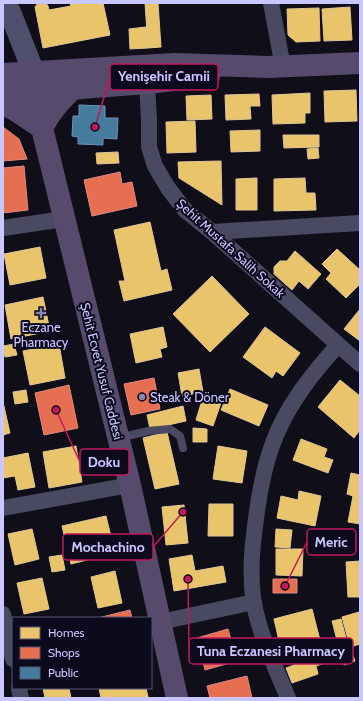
<svg xmlns="http://www.w3.org/2000/svg" width="363" height="701" font-family="Cabin,sans-serif">
<style>
.homes{fill:#e9c46a;stroke:#e0c597}
.shops{fill:#e76f51;stroke:#de8985}
.public{fill:#457b9d;stroke:#6d92ba}
.lines{fill:none;stroke-linecap:round;stroke-linejoin:round}
.service{stroke:#494962;stroke-width:8}
.minor{stroke:#494962;stroke-width:16}
.secondary{stroke:#4f4f6d;stroke-width:22}
.primary{stroke:#564b6c;stroke-width:22}
.poi-dot{fill:#8986ae;stroke:#0c0a1d;stroke-width:1.5}
.labels{text-anchor:middle;dominant-baseline:central;stroke-width:4;stroke-linejoin:round;paint-order:stroke}
.street-label{font-size:13px;fill:#cac6ff;stroke:#0c0a1d}
.poi-label{font-size:13px;fill:#cac6ff;stroke:#0c0a1d}
.leader{fill:none;stroke:#c2185b;stroke-width:1.5}
.callout-dot{fill:#c2185b;stroke:#0c0a1d;stroke-width:1.5}
.callout{fill:#0c0a1d;stroke:#c2185b;stroke-width:1.5}
.callout-label{font-size:14px;text-anchor:middle;font-weight:bold;fill:#cac6ff}
</style>
<rect width="100%" height="100%" fill="#100e19"/>
<path class="homes" d="M38,3H46L48,6L49,10L71,6L70,3H103L110,35L43,48L35,7Z
M145,3H158L161,47L148,48Z
M350,7L352,40L324,41L322,9Z
M319,8L320,41L296,42L288,35L287,9Z
M146,27L148,48L130,49L129,29Z
M356,90L357,121L325,122L324,91Z
M310,93V113H305V123L273,124L272,95Z
M259,94L260,106H250L251,119L226,120L225,95Z
M211,95L212,119L187,120L186,96Z
M195,121L196,152L167,153L166,122Z
M260,130V151L231,152L230,131Z
M283,135H319V147L284,148Z
M318,148L319,158L308,159L307,149Z
M118,152L119,163L97,164L96,153Z
M221,161L222,205L179,178L178,162Z
M257,178V210H236V179Z
M305,178L306,193H315L316,210L274,211V179Z
M150,222L161,271L167,269L172,290L124,301L119,281H125L114,230Z
M40,247L46,278L10,285L4,254Z
M337,249L360,270V284L346,298L326,279L331,273L322,264Z
M295,251L321,274L308,289L299,281L292,290L274,274V267L280,261H287Z
M212,276L249,314L210,352L173,314Z
M43,297L50,331L11,339L5,305Z
M360,309V341L344,329Z
M163,327L167,347L160,349L162,357L136,363L130,334Z
M265,327L300,353L283,376L276,371L272,378L243,357Z
M14,344L17,355L5,357L3,346Z
M59,344L65,378L30,385L23,351Z
M199,369L203,392L182,396L178,373Z
M340,380L360,396V430L354,438L318,407Z
M230,389L268,405L259,426L221,410Z
M26,390L28,402L15,404L13,392Z
M203,397L221,403L213,426L196,420Z
M3,402L10,433L3,435Z
M183,406L186,421L150,429L147,415Z
M193,428L207,429V442H193Z
M167,432L179,484L155,489L143,438Z
M301,439L327,449L324,457L333,460L328,473L293,460Z
M76,446L82,482L49,488L43,452Z
M218,446L247,451L242,483L213,479Z
M28,453L35,487L18,490L15,476L3,478V458Z
M351,473L360,475V524L348,522L353,496L347,494Z
M299,491L321,496L315,526L277,518L281,496L298,500Z
M209,504H233V536H208Z
M184,505L188,543L166,545L162,507Z
M106,516L115,553L71,564L62,526Z
M32,529L39,559L15,565L8,534Z
M276,529L292,530L290,548L275,547Z
M276,549H303L302,576L276,575Z
M62,555L65,570L52,572L49,557Z
M192,555L195,571L223,566L226,582L174,591L169,559Z
M360,561V597H348L346,562Z
M115,571L122,603L98,608L91,577Z
M42,578L49,609L24,614L17,583Z
M312,609L321,644L282,654L274,619Z
M359,612L360,616V644L350,647L342,617Z
M341,619L347,642L338,644L332,621Z
M349,645L355,661L344,665L342,657L316,666L318,674L292,683L286,668Z
M43,688H69L71,698H45Z
M99,688H146L148,697L141,698H101Z"/>
<path class="shops" d="M3,127L19,139L27,159L3,161Z
M24,166L28,210L3,213V168Z
M120,172L122,184L132,182L137,206L92,216L84,180Z
M154,378L160,409L131,415L124,384Z
M69,385L78,428L44,435L35,393Z
M273,579H297V593H273Z
M130,610L132,618H98Z
M228,629L237,661L205,670L197,638Z
M247,676L252,698H210L207,686Z"/>
<path class="public" d="M79,105L105,106V118H118L117,139L103,138V145L78,144V137L72,136L73,116H79Z"/>
<g class="lines">
<path class="service" d="M119,438L148,431L170,429L180,436L183,448"/>
<path class="minor" d="M271,3L283,67
M147,83L149,120V147L155,166L168,188L185,210L212,232L360,364
M3,228L64,219
M212,232L360,223
M3,508L130,485
M3,614L13,659
M160,622L254,602
M19,688L21,698
M288,698C275,666 258,632 253,598C250,570 252,547 256,519C259,494 264,467 273,443C287,405 312,374 338,345"/>
<path class="secondary" d="M4,3L10,12L34,73"/>
<path class="primary" d="M3,74L174,64L269,67L360,63
M19,74L31,92L42,128L130,485L177,698
M3,94L147,83L209,76
M3,104L15,110L42,128
M42,128C51,111 60,101 74,88"/>
</g>
<g class="poi-dot">
<path d="M39 307h4v4h4v4h-4v4h-4v-4h-4v-4h4z"/>
<circle cx="142" cy="397" r="4"/>
</g>
<g class="labels">
<g class="street-label">
<text transform="translate(231 248) rotate(42)">Şehit Mustafa Salih Sokak</text>
<text transform="translate(102 371) rotate(76)">Şehit Ecvet Yusuf Caddesi</text>
</g>
<g class="poi-label">
<text x="41" y="327">Eczane<tspan x="41" dy="15">Pharmacy</tspan></text>
<text x="150" y="397" text-anchor="start">Steak &amp; Döner</text>
</g>
</g>
<path class="leader" d="M95 127L110 77M56 410L80 462M285 586L307 542M183 512L153 547M188 579L189 651"/>
<g class="callout-dot">
<circle cx="95" cy="127" r="4"/>
<circle cx="56" cy="410" r="4"/>
<circle cx="285" cy="586" r="4"/>
<circle cx="183" cy="512" r="4"/>
<circle cx="188" cy="579" r="4"/>
</g>
<g class="callout">
<rect x="110" y="64" width="108" height="26" rx="4"/>
<rect x="80" y="449" width="49" height="26" rx="4"/>
<rect x="307" y="529" width="49" height="26" rx="4"/>
<rect x="63" y="534" width="90" height="26" rx="4"/>
<rect x="189" y="638" width="164" height="26" rx="4"/>
</g>
<g class="callout-label">
<text x="164" y="81">Yenişehir Camii</text>
<text x="104" y="467">Doku</text>
<text x="331" y="547">Meric</text>
<text x="108" y="552">Mochachino</text>
<text x="271" y="656">Tuna Eczanesi Pharmacy</text>
</g>
<rect width="363" height="701" fill="none" stroke="#cac6ff" stroke-width="8"/>
<rect x="12" y="617" width="140" height="72" fill="#0c0a1d" stroke="#585577"/>
<rect x="20" y="627" width="20" height="12" fill="#e9c46a" stroke="#585577"/>
<text x="48" y="637" font-size="12" fill="#cac6ff">Homes</text>
<rect x="20" y="647" width="20" height="12" fill="#e76f51" stroke="#585577"/>
<text x="48" y="657" font-size="12" fill="#cac6ff">Shops</text>
<rect x="20" y="667" width="20" height="12" fill="#457b9d" stroke="#585577"/>
<text x="48" y="677" font-size="12" fill="#cac6ff">Public</text>
</svg>
